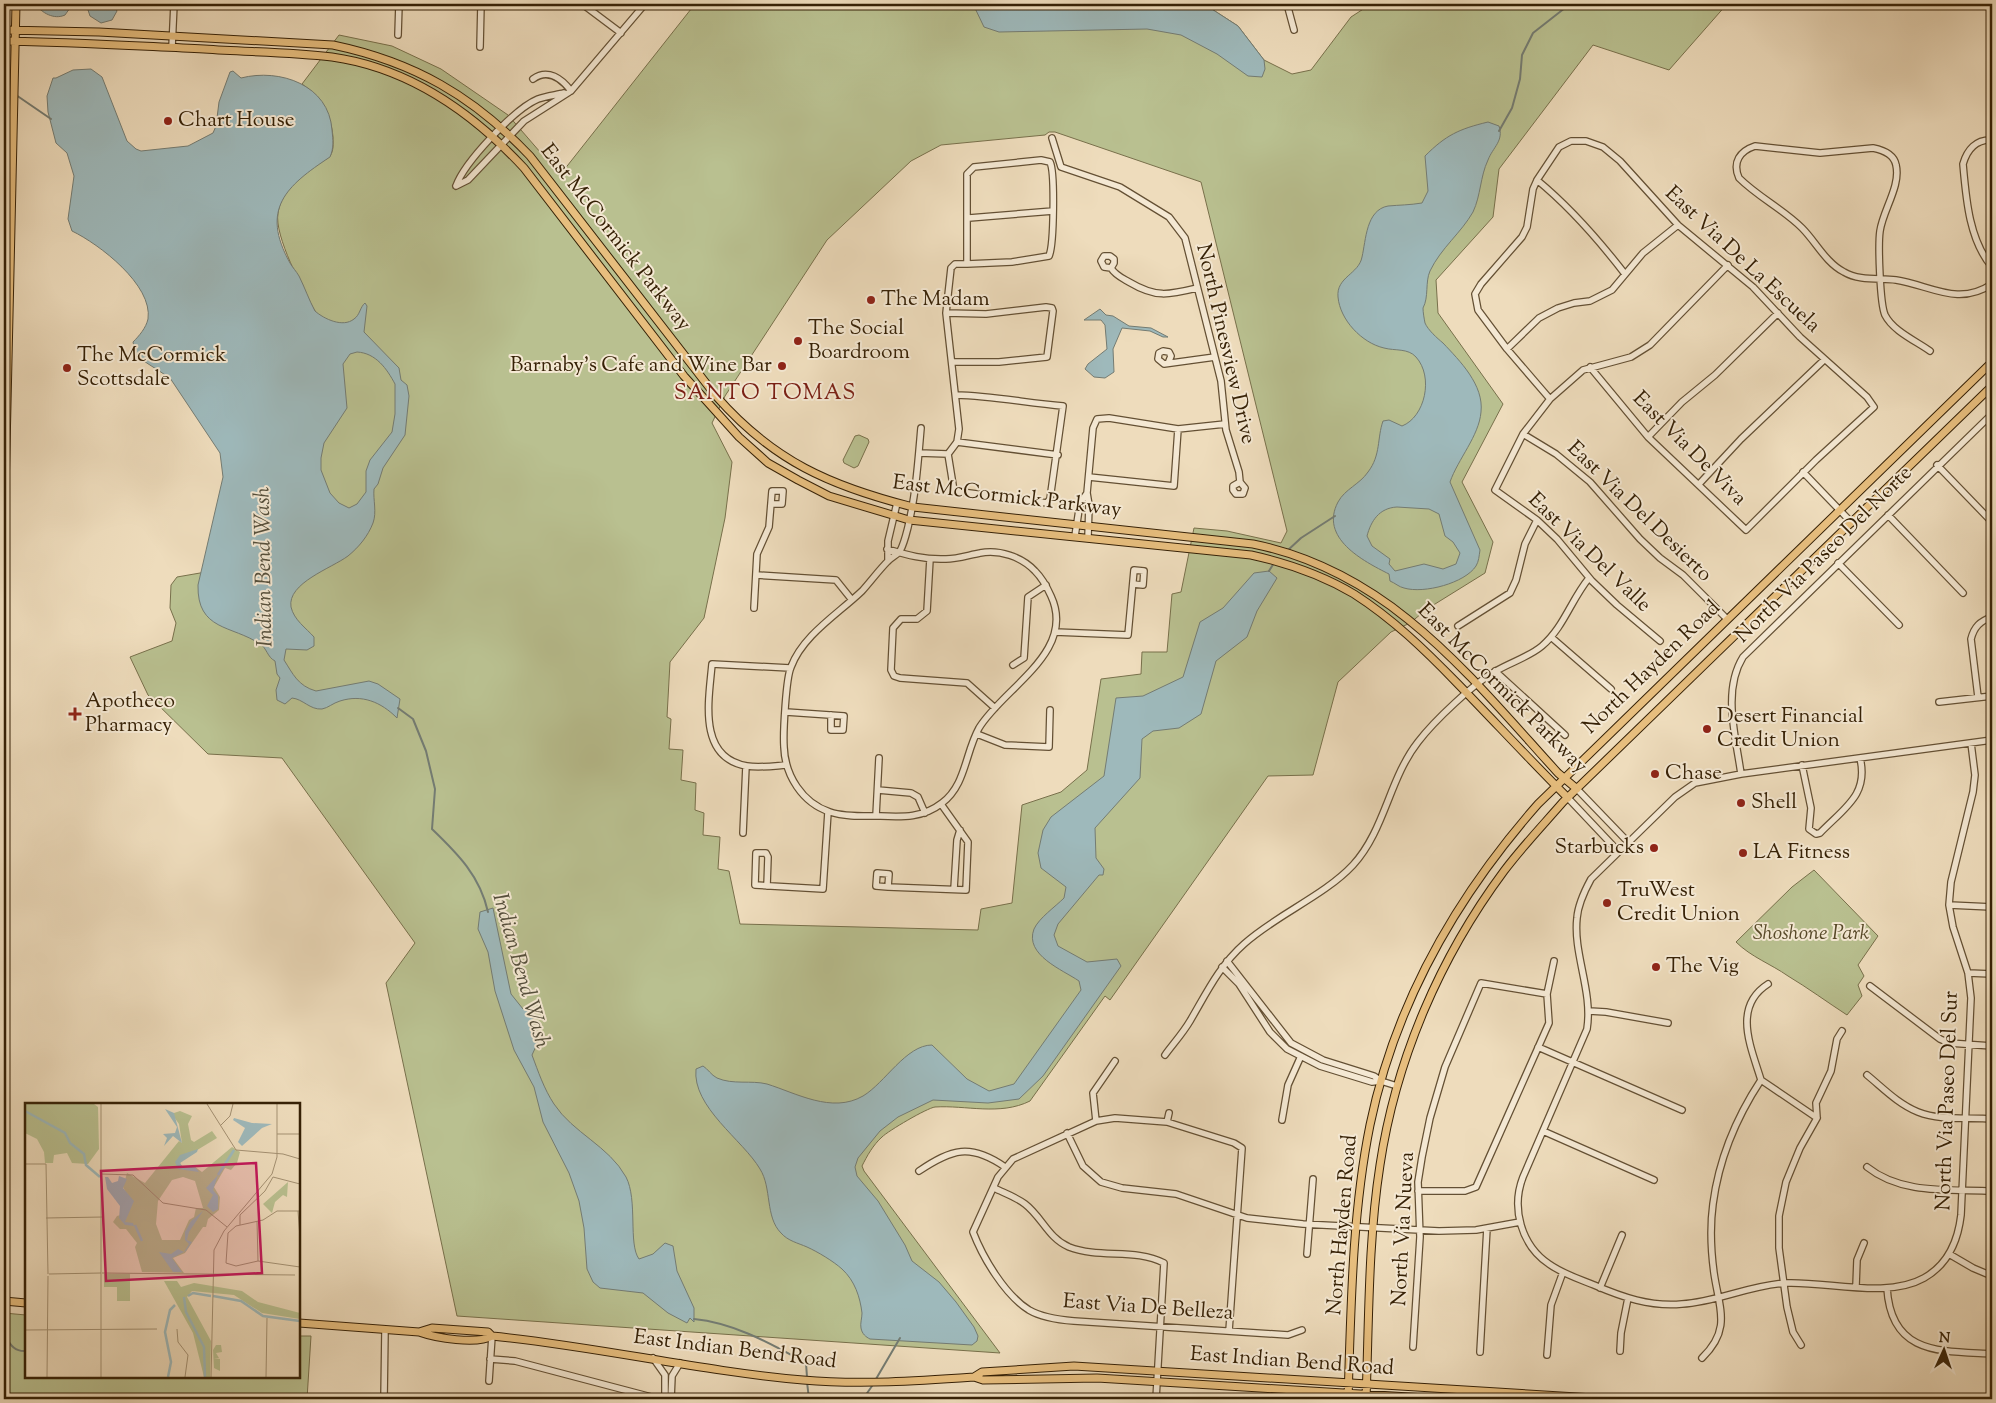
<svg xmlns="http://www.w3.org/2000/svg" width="1996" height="1403" font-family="'Sorts Mill Goudy',serif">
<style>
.green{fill:#b9c090;stroke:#78704b;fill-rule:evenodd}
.water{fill:#9eb9bb;stroke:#747c73;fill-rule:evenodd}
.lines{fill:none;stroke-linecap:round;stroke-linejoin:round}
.stream{stroke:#747c73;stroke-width:2}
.minor-casing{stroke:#645034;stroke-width:8}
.major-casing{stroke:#362106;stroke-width:9}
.minor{stroke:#f4e8d3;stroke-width:5.5}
.major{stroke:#e7be7e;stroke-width:7}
.poi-dot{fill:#8f2418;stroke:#f4e8d3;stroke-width:2}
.labels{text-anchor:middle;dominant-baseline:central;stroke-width:4;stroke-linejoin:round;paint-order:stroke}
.poi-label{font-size:21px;fill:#362106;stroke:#f4e8d3;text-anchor:start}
.street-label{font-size:21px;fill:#362106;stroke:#f4e8d3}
.park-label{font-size:21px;font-style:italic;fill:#574928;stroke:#f4e8d3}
.neighbourhood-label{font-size:22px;letter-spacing:1px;fill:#7a1f14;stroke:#f4e8d3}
.water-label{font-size:22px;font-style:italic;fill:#554f3c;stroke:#f4e8d3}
.inset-river{fill:none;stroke:#9eb9bb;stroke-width:2.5}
.inset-road{fill:none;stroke:#a49173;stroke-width:1}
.view{fill:#c2185b;fill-opacity:0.15;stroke:#c2185b;stroke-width:2.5}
.inset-edge{fill:none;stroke:#362106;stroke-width:2.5}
</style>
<rect width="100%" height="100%" fill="#eedcbc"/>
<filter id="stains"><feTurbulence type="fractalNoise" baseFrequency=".004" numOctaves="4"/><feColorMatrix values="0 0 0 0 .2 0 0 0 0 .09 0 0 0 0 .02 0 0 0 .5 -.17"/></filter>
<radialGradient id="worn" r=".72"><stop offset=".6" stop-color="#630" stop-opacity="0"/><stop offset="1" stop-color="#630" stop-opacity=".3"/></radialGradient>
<path class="green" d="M695,4H1204L1238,26L1264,60L1292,74L1311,70L1351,17L1371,4H1727L1669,70L1593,45L1499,169L1493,217L1436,280L1438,313L1503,404L1462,482L1493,542L1485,573L1427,609L1410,623L1391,632L1338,682L1313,775L1268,776L1110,1000L1105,996L1030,1101C1000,1116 966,1105 935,1107C927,1108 888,1131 882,1137C873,1145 867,1156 862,1166L864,1171L1000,1353L457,1316L386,983L415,943L282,758L208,754L148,695L130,657L172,641L176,623L170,608L171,585L177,577L275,560L321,317L315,311C303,290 274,236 278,213C281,192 300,175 317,164C321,161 327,160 330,156C334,150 333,144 333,137C331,114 321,98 302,84L339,35L392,46L441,69L508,115L560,175ZM1049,132H1055L1201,182L1287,531L1281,543L1227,531L1194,528L1181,592L1172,594L1167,652H1142L1141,674L1101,679L1087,770L1061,792L1022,805L1012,903L981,909L978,930L740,924L729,871L718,869L720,837L703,835L704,813L695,810L696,783L681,780L683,750L669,749L671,719L667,717L670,662L704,618L725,518L732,462L712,423L725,396L827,240L911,161L941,145L1045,135Z
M859,435L868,439L869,442L858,466L854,468L844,463L843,460L855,436Z
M1814,870L1878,936L1858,965L1864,976L1858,985L1862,996L1847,1015C1827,1002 1808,988 1788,976C1771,964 1751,957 1736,942L1792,887Z
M4,1313L26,1315V1377H299V1336H311L307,1399H4Z"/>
<path class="water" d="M35,4H68L70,8L65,15C54,20 42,13 35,4Z
M86,4H114L117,11L112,20L101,23L90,16Z
M973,4H1204L1238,26L1264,60L1265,69L1262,77L1248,76L1217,54L1181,35L1147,29L999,32L984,27Z
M91,69L102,77L127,141L136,149L141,151L188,146L213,133L216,126L219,102L230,72L233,71L241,78C280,68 329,85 332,130C333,140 334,148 330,157C286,186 260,209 290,263C293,268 296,271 299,276C305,288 309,300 315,311C324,319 343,328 354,319C360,315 360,307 365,303L367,306L364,332L399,368L401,380L407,385L409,396L405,435L383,468L378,484L374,489C373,500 377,512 373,523C368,536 359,547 348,556C332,568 287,583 291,607C294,620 306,628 314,637V646L307,650L286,649L284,660C293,674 298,686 316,691L369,681L378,684L400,699L397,718C381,702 362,694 340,701C333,703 328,708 322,709C310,710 303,699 292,698L285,704L277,700L276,690L280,678L277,674L275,661C267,657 267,648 260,644C232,625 197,631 198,585L223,477L220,453L170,378L136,356L133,342C139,336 146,328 148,319C153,285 99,244 72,231L68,219L74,176L67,153L56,143L48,112L47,96L53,78H56L73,70ZM357,352C376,353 387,369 395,384V414L392,432L370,460L366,471V492L357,504L349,508L339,503L330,493L321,470V458L324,443L347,408L343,364L350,354Z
M1488,122L1499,126C1504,141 1493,147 1488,160C1480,177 1481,195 1473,212C1461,233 1441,248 1430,271C1425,282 1429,297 1423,308C1423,312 1424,318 1425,323C1428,330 1437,338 1443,343C1460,361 1484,385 1481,412C1479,436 1458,459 1450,482L1480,550C1479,556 1479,561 1476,566C1465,583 1424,594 1404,588C1399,587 1395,583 1390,581L1389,574C1363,561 1319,538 1338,502C1345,489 1360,484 1368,472C1381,455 1377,438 1383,421L1389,420L1402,426C1425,417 1434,377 1416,357C1408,348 1395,351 1384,348C1362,343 1340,320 1338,297C1336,277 1359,274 1362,257C1366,240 1366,210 1388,206C1399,205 1410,205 1422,203L1428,191L1425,156C1446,135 1459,129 1488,122ZM1397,507L1429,509L1439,514L1445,536L1453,542L1460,553L1456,564L1443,569L1424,564L1395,571L1389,564L1390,559L1372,546L1367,536C1371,521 1379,508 1397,507Z
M1100,309L1106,315L1113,316L1129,326L1151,328L1168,337H1163L1150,331L1122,328L1113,349L1114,372L1105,378L1094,377L1085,369L1088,364L1107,349L1105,325L1101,320H1084Z
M1269,571L1277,578L1257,611L1247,637L1216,661L1201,714L1179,728L1153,731L1142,739L1140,778L1095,828L1096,858L1104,869L1103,875H1099L1058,924L1054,935L1058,946L1087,962L1117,959L1121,966L1043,1076L1019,1099L988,1103L933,1100L898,1117L880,1131L858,1158L855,1167L857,1176L878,1201L905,1245L912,1261L939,1282L956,1302L974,1327L978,1336L977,1341L972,1345L870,1339C866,1337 862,1334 861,1328C860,1324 862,1318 862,1313C860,1297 855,1281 842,1269C833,1261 818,1252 807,1247C798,1243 788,1241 781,1233C765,1217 772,1188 760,1169C743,1140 692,1107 696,1069L703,1066C708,1069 711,1075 717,1078C733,1085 751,1080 767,1084C796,1093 832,1114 863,1096C885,1083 906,1045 932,1045L967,1079L989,1091L1014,1084L1081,990L1079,981C1063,970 1024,955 1034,929C1039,918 1055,907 1064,898L1066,887L1041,868L1038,853L1043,830L1051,817L1104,776L1116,698L1143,696L1183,677L1200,622L1223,608L1254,573Z
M493,908L511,994L523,1009L532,1011L534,1015L531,1028L538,1042L532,1055C538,1071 544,1089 554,1104C573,1133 609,1146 626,1177C638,1200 628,1244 639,1259L653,1254L665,1243L673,1246L677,1271L694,1308V1322L690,1318L687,1323L668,1313L643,1293L600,1288L593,1282L587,1269L584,1228L579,1201L569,1173L543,1122L534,1087L514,1050L495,991L488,952L478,929L480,912Z"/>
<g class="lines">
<path class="stream" d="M4,86L12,92
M16,95L51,119
M1499,131L1512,108L1520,79L1522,55L1533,33L1570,4
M1287,551L1301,538L1335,516
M1269,571L1274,563
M398,708L413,719L426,751L435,789L432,829C458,854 480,876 488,912
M694,1319C735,1323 771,1344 806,1363L807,1377
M4,1335C10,1344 14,1352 26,1351
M876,1379L900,1338
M807,1382L809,1399
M863,1399L872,1386"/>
<defs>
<path id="minor" d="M567,4L585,6L621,33
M1287,4L1294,30
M398,35L399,4
M172,47L174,4
M480,47L481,4
M533,79C548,68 562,79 571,91
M1052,138L1061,167L1120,187L1169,217L1185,238L1221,381L1226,430L1239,472L1240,482L1245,488L1243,494H1236L1233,490V486L1240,482
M1992,140C1976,139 1967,150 1963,164C1966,198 1969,240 1992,267
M1537,180C1571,208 1598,239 1625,274
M456,186L468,180L524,121L571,91L645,4
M456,186C464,163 514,109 538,99C546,96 556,95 564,93
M969,218L1053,211
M1111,268L1114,263V259L1110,256H1104L1101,261L1104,267L1111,268C1115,275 1122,278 1129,282C1156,298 1168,295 1197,288
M946,313L986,314L1046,307L1052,308L1053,311L1047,357L999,362H952
M1507,349L1539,318L1558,308L1574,303L1590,301L1612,290L1643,253L1678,225
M1930,351C1916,341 1893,331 1885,315C1880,304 1878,245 1880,231C1883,210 1901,186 1896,165C1894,154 1883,150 1873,148L1820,153L1755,146C1740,151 1732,162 1739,178C1758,197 1783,209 1802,228C1816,242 1826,263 1844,272C1859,281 1879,278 1896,280C1930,285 1958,307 1992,284
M1169,361L1171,356L1169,352L1163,351L1159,353L1158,359L1164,364L1215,357
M1550,399L1507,349L1478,310L1475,294L1481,284L1522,237L1527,227L1533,189L1537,180L1559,147L1571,141H1586L1603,147L1620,161L1678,225L1753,287L1800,337L1867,397L1874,407L1816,460L1746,530L1648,437L1590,367
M1523,434L1556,454L1590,482L1640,539L1660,558L1683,575L1727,619
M1648,437L1682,402L1715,375L1778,313
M957,442L1058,455
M919,453L948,454
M948,454L957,442L959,429L946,313L951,268L955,264H967V174L974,167L1041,160L1050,162C1055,172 1054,245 1049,256L1012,262L967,264
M948,454L954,491L1047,503L1050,499L1063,406C1027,403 993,396 956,395
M1937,465L1992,522
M1803,472L1852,523
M1089,477L1174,486L1178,429
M1700,483L1741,439L1824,360
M1087,493L1089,505L1088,537
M1888,515L1963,593
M1075,536L1080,503L1087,493L1093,428L1097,419L1109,418L1178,429L1225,424
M887,549C907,555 925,560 946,559C957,559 969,555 980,553C999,549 1022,557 1035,571C1042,578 1047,587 1051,596C1077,652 1003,688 979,728C965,753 966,785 942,803C923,818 903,817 880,816C864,816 845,817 830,812C802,803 785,775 784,747C783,733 786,678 791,667C803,635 838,614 862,591C871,581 879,570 888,561C892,557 897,555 900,551C904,544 906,535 908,527C916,494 918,462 921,428
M930,559L927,611L917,619H901L893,628L891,670L894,676L900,678L967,683L995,708
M888,561V541L897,503
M1838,563L1899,625
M756,575L836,580L852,600
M754,608L757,554L769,527L772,491H783L782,504H771
M1458,626L1510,593L1516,580L1525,544L1537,520
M1055,632L1128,635L1134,570L1144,571L1143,585L1133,584
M1551,637L1611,689
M1660,641L1617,605L1592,581L1557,539L1537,520L1495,490L1523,434L1550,399L1583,370L1631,357L1650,345L1728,265
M1013,665L1024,658L1028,597L1046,585
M1495,671L1565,735
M1978,697L1971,639C1974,627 1980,621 1992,617
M1939,702L1992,696
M786,712L844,716L843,730H831V715
M977,734L1005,745L1049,747L1050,710
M1971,743L1975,775L1973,792L1951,882L1949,905L1953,927L1968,973L1971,998L1961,1215C1958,1241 1947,1265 1924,1278C1887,1299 1827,1281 1786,1283C1750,1285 1717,1302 1682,1304C1650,1307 1622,1297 1594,1285C1579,1279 1563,1274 1549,1264C1521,1245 1511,1208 1523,1177L1587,1029C1593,991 1573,954 1577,918C1578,905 1585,890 1591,879L1675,797L1695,783L1741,774L1992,740
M786,765C773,766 759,768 747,766C697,758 709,699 712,664L790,668
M1802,765L1811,808L1809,829L1816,834L1820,833C1844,808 1869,795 1860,758
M1741,774C1736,737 1722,691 1743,657L1992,414
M1577,789L1628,842
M878,790L911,793L918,797L925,813
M1568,798L1618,851
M876,816L879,758
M743,833L746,766
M767,886L768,857L766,853H756L755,885L823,889L828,812
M888,887L889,874L877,873L876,886L888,887L966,890L968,842L941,804
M954,889L957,840L960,830
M1949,905L1992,907
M1227,961L1291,1043L1323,1060L1374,1076L1381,1081
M1222,967L1239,984L1270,1032L1287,1049L1320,1066L1372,1082L1381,1081L1397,1086
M1968,973L1992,974
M1870,986L1940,1039L1949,1043L1992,1046
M1589,1011L1606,1012L1668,1023
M1538,1047L1682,1110
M1165,1055C1173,1044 1183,1033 1190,1021C1206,994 1219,966 1244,944C1276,915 1324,896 1353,865C1385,830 1389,779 1418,742C1434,721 1474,683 1496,671C1511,662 1529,657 1542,646C1564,627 1571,600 1589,578
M1867,1075C1883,1088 1898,1104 1918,1112C1940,1121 1969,1117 1992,1119
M1761,1080L1817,1118
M1282,1120L1288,1085L1301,1056
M1096,1121L1093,1093L1115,1061
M1167,1122L1169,1113
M1543,1131L1654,1180
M1067,1133L1083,1166L1101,1182L1122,1188L1176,1194L1247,1218L1303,1224L1439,1231L1476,1230L1520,1222
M1867,1167C1902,1195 1950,1189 1992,1191
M919,1171C952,1149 970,1143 1005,1167
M994,1188C1004,1193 1016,1197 1025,1204C1042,1217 1048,1238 1069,1247C1100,1259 1135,1248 1164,1263L1156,1399
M1418,1191H1465L1476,1187L1549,1023L1547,994L1554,961
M1307,1254L1313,1179
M1949,1254L1973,1268L1992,1276
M1856,1286L1857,1260L1864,1243
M1600,1288L1622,1235
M1887,1288C1891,1355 1940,1351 1992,1354
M1229,1331L1242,1148L1234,1143L1167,1122L1115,1118L1096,1121L1013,1159L998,1177L973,1232C983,1258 1005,1295 1029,1310C1041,1317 1061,1320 1074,1321L1288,1335L1302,1330
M1801,1345L1793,1332L1787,1307L1779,1248V1216L1786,1182L1800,1148L1817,1118L1816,1103L1831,1071L1837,1039L1842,1031
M1413,1347L1420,1237L1418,1182L1422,1157L1430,1118L1445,1067L1481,983L1547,994
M1620,1351L1621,1333L1628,1298
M1480,1352L1487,1228
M1547,1355L1551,1305L1563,1272
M653,1358L665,1375V1399
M1702,1358C1732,1329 1719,1308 1714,1273C1711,1251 1710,1226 1713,1204C1719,1158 1736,1118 1761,1080C1751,1047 1732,1007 1768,984
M490,1359L515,1361L659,1399
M489,1381L492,1336
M384,1399L385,1330
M671,1399L672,1376L680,1363
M1121,1399V1398"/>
<path id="major" d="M4,30L99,32L333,45C414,62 473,96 530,156L716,396C773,461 830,486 913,507L1253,544C1390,572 1468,674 1558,773L1577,789
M4,41C70,42 137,46 204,49C246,52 290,52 332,57C410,68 472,112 524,168L684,376L739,437L768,463L798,480L829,496L909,520L1251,555C1287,563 1322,575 1354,594C1393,619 1425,650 1457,683C1494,721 1530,760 1568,798
M4,537L16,4
M4,1301L26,1303
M299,1323L419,1332C436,1338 477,1345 492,1336
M419,1332L432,1328L488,1332L492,1336C596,1346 699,1371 803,1380C860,1385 917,1381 974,1377L983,1380L1097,1378L1442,1399
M974,1377L982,1372L1074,1366L1610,1399
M1348,1399C1351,1308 1352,1214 1370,1125C1395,1004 1457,896 1538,804L1992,362
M1366,1399C1369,1321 1368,1242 1380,1165C1396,1059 1440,957 1504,871C1522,847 1543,825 1563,802L1992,386"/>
</defs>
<use href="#minor" class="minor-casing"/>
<use href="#major" class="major-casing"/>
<use href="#minor" class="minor"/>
<use href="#major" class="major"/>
</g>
<g class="poi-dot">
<circle cx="168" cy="121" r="5"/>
<circle cx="871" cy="300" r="5"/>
<circle cx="798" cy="341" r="5"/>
<circle cx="782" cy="366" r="5"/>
<circle cx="67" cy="368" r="5"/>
<path d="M72.5 706.5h5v5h5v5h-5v5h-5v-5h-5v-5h5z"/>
<circle cx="1707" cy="729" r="5"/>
<circle cx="1655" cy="774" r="5"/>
<circle cx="1741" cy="803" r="5"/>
<circle cx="1654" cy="848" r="5"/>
<circle cx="1743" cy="853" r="5"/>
<circle cx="1607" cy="903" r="5"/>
<circle cx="1656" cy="967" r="5"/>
</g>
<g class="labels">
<g class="poi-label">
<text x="178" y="121">Chart House</text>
<text x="881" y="300">The Madam</text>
<text x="808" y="329">The Social<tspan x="808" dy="24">Boardroom</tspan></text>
<text x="77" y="356">The McCormick<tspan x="77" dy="24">Scottsdale</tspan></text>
<text x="772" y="366" text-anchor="end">Barnaby's Cafe and Wine Bar</text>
<text x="85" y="702">Apotheco<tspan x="85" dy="24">Pharmacy</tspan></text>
<text x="1717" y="717">Desert Financial<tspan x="1717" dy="24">Credit Union</tspan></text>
<text x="1665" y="774">Chase</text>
<text x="1751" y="803">Shell</text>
<text x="1644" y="848" text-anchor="end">Starbucks</text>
<text x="1753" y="853">LA Fitness</text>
<text x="1617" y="891">TruWest<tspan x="1617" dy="24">Credit Union</tspan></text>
<text x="1666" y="967">The Vig</text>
</g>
<g class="street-label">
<text transform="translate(615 238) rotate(52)">East McCormick Parkway</text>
<text transform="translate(1742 260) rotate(43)">East Via De La Escuela</text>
<text transform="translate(1225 344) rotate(77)">North Pinesview Drive</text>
<text transform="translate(1689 449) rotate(45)">East Via De Viva</text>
<text transform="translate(1007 497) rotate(7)">East McCormick Parkway</text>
<text transform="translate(1639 512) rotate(44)">East Via Del Desierto</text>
<text transform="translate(1589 553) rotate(44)">East Via Del Valle</text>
<text transform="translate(1824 555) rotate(-45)">North Via Paseo Del Norte</text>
<text transform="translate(1652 668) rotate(-44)">North Hayden Road</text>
<text transform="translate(1502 689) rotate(45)">East McCormick Parkway</text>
<text transform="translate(1948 1101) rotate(-88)">North Via Paseo Del Sur</text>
<text transform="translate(1343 1225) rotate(-85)">North Hayden Road</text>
<text transform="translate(1404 1229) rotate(-87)">North Via Nueva</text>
<text transform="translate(1148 1308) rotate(4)">East Via De Belleza</text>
<text transform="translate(735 1350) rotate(7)">East Indian Bend Road</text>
<text transform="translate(1292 1362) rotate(4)">East Indian Bend Road</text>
</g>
<g class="park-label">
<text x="1811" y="934">Shoshone Park</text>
</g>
<g class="neighbourhood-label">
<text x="765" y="394">SANTO TOMAS</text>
</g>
<g class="water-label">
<text transform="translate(265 567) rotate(-91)">Indian Bend Wash</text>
<text transform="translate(520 971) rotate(74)">Indian Bend Wash</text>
</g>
</g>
<g transform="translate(25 1103)">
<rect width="275" height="275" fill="#eedcbc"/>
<path d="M0,1H69L73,4L74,46L63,61L47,60L42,50L29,52L28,60H20L19,49L12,36L0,30ZM155,8L167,13L163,21L166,37L169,39L187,28L192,35L159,55L155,60L157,63H169L177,69L207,44L215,49L212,60L206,67L200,65L189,84L195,94L194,107L183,116L181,124H178L160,150L148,155L159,170L117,169L110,144L112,140L101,126H95L88,119L92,113L99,111L102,92L98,84L102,70L120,80L154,38L157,40L154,21L149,14V10ZM158,74L170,78L178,105H171L169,114L164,117L155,137H137L131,121L133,98L147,77ZM263,79L262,94L258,92L250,99L247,110L238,101ZM79,171H105V198H92V184H79ZM139,178H152L156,184L169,180L217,188L233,199L275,210V216L237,210L209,192L167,188L162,194L186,238L185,274H179L168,230ZM191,242H196L197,249L191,250L194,255H189L195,256V268L189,265L188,247Z" fill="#b9c090" fill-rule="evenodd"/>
<path d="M140,6L149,10L157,40L148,33L139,43L142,35L138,31L150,30L152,24ZM209,15L227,20L247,21L237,25L217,43L213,39L220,25L208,17ZM173,46L172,49L155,60L157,63H169L174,69L153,66L150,59L155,52ZM193,72L188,87L193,93V106L188,109L182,103L188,92L181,85ZM94,73L102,76L98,85L109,98L100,119L108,120L109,123L100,122L94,115L95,103L82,86L80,74H83L87,80L93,78ZM178,108L164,129L162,137L167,139L161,148L147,155L157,169H148L134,149L146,151L153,146L159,149L164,141L160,137V129L166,118Z" fill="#9eb9bb"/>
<path class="inset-river" d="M0,8L40,30L45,40L59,51L61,62L75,74M193,72L209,47M110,122L117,138M163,193L168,190L186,193M188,193L216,198L238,213L275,218M159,194L161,209L179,244L180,274M143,274L146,259L140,229L145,207L150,202"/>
<path class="inset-road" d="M76,1V274M182,1L211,47L258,51L275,56M195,23L205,13L208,1M252,31H275M0,61H21M21,61L23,171M76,71L108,72L138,100L181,107L202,124M273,108L275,135M21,115L78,114M232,118L233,158M215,122V112L240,88L248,74L275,81M233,158L211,163L201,160L203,130L211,123L238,117L252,108H275M233,158L275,164M77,170L270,172M24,171L76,170M152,226L153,239L163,252L160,274M0,227L132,226M22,274L23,173M186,274L189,147L199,128L247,71L252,54V1M241,274L242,215"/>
<path class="view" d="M231,60L237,170L81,178L76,68Z"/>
<rect width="275" height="275" class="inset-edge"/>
</g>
<rect width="1996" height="1403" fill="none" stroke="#eedcbc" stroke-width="20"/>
<rect x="5" y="5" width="1986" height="1393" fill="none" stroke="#362106" stroke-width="2.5"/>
<rect x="10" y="10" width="1976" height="1383" fill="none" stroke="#362106"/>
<g transform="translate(1944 1350) rotate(3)" stroke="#f4e8d3" stroke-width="4" paint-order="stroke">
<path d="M0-4L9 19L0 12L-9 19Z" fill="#362106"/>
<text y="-8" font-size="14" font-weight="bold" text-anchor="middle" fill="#362106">N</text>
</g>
<rect width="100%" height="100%" filter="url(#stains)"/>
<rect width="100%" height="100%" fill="url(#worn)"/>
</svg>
